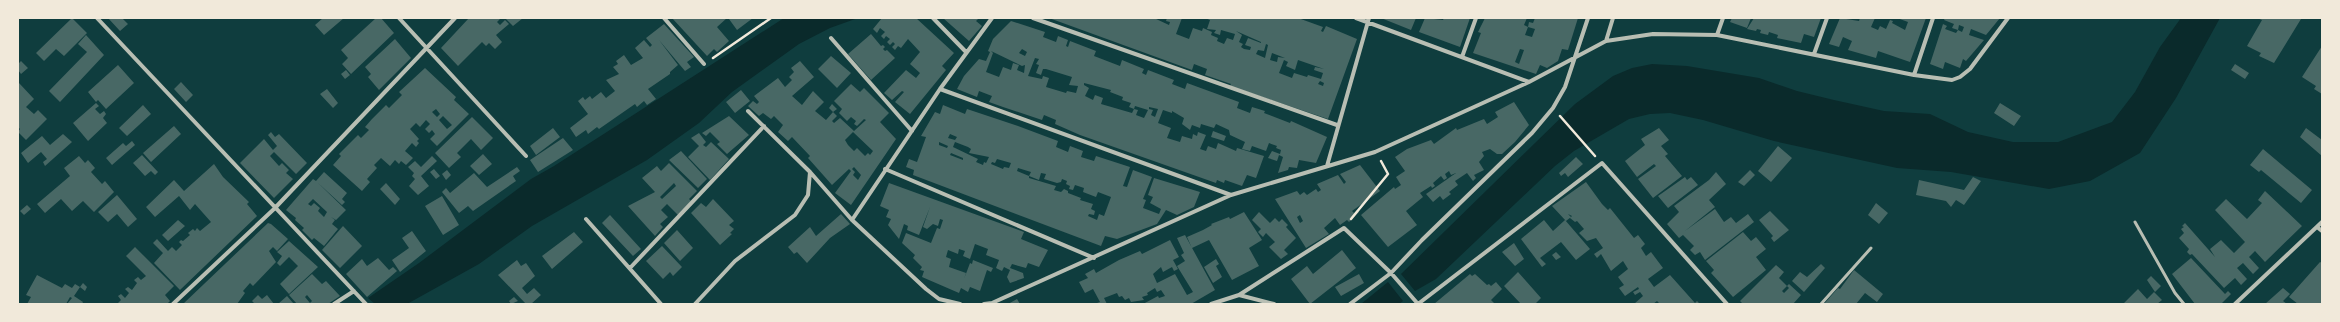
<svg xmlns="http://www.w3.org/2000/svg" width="2340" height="322" font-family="Georgia,serif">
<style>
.water{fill:#0a2a2b}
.building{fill:#486865;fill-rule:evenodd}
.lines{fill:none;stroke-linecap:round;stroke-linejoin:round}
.path{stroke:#f1e9da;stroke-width:2.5}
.service{stroke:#b8beb3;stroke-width:3}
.minor{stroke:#b8beb3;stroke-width:4}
</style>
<rect width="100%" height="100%" fill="#0f3d3e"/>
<path class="water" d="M784,18H858L830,28L799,44L732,92L699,123L647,160L532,226L479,264L407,304H375L368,298L419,263L531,179L554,166Z
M2181,18H2220L2176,98L2140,153L2090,181L2049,189L1951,172L1897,168L1774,141L1703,120L1670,113L1650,114L1629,119L1574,151L1555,166L1436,279L1415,291L1401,274L1575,104L1613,76L1632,68L1652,64L1687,66L1759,78L1797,91L1834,100L1884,111L1930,114L1968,132L2013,142H2058L2112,122L2135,92L2160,47Z
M1388,282L1403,301L1399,304H1361Z"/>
<path class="building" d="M72,18L87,33L64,56L56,49L44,61L36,53Z
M108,18H122L128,24L120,31Z
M323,18H344L324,35L315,25Z
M376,18H381L394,33L351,74L342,64L348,58L341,50Z
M469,18H501L497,22L500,25L505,20L509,24L496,35L502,42L495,49L489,43L486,46L482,42L458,66L441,48Z
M505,18H523L513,26Z
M672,18H727L717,27L729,41L717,52L714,49L707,56Z
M730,18H753L737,30L729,19Z
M882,18H916L954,53L942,66L946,70L910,114L895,102L904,92L902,91L892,100L884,93L906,70L916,78L920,73L910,64L920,52L908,39L901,48L898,46L895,50L892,47L895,44L893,42L890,45L887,42L890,39L886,36L884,39L881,36L885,32L880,28L877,33L873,29Z
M943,18H979L976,21L982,26L969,41Z
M1049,18H1154L1169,25L1170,22L1166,21L1167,18H1182L1176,34L1189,39L1193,28L1202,31L1203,28L1212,32L1211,35L1218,38L1217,41L1224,44L1227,38L1233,40L1235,34L1221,30L1220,35L1214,33L1216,30L1207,29L1210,20L1205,18H1298L1323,27L1321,31L1323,32L1326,26L1357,39L1328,119L1230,86L1231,84L1205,75L1207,69L1194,64L1192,70ZM1236,31L1261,42V43L1248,38L1245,45L1251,47L1250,50L1244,49L1241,47L1243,44L1239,42L1242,35ZM1266,44L1268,45L1265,58L1256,54L1258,50L1264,51ZM1272,53L1285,58L1278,57L1277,62L1270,60ZM1284,60L1288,62L1286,66L1295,70L1298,60L1324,69L1315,67L1314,70L1323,73L1321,79L1308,75L1307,77L1294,73L1292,78L1279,73ZM1320,81L1324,83L1323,86L1318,84Z
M1381,18H1416L1411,30Z
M1425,18L1443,20L1444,18H1470L1460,47L1419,32Z
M1485,18H1527L1524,25L1528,27L1525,35L1532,37L1535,29L1528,27L1529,22L1533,23L1535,18H1578L1568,50L1562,49L1558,61L1547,68L1540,65L1536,74L1473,53L1481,33L1478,32ZM1520,49L1524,50L1519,64L1515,62Z
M1732,18H1751L1747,28L1730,22Z
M1821,18L1814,37L1804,34L1801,43L1777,38L1778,35L1769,32L1768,35L1760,33L1761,30L1757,29L1756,31L1747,29L1754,18Z
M1840,18L1859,21L1860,18H1875L1871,27L1878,30L1880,26L1886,29L1890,20L1893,21L1892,23L1905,30L1908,22L1897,18H1926L1910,62L1878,51L1876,58L1848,50L1852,41L1843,37L1839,47L1829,44Z
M1945,18H2000L1986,35L1971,29L1969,35L1984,40L1966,61L1963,59L1960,68L1945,62L1943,69L1930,64L1943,24L1947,26L1945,29L1956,33L1958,30L1962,32L1964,27L1959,25L1958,30L1952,28L1954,24L1944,20Z
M2257,18L2301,19L2274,63L2259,56L2261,53L2247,46L2262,20Z
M1011,21L1045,32L1043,37L1056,42L1058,36L1068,40L1066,46L1068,47L1070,41L1096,51L1094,56L1120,66L1122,60L1144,69L1142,73L1146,75L1148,70L1174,80L1172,84L1185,89L1187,83L1239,102L1237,108L1250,113L1252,107L1265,111L1264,113L1290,123L1291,121L1327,137L1316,163L1299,160L1297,168L1289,167L1288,170L1278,173L1283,157L1279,155L1277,161L1268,158L1272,151L1280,154L1281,150L1276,148L1277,146L1269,143L1266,151L1252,146L1250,151L1242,149L1245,142L1230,135L1229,130L1216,124L1214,128L1201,124L1200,128L1192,125L1190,130L1182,124L1184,118L1172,111V113L1163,110L1158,123L1171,128L1167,138L1180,142L1182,136L1192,139L1193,134L1197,136L1198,132L1206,135L1200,149L1206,151L1208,146L1216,149L1218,143L1236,151L1237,148L1264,156L1256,178L1247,175L1242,186L1225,180L1224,183L1217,180L1216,183L1080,135L1055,124L1056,120L1044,115L1042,120L1003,107L989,102L992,96L979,91L977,97L957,89L964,76L979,59L986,61L990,52L988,51L993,39ZM1022,49L1027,52L1025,56L1019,53ZM991,51L1022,66L1025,65L1024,73L1017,70L1019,65L1013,63L1011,70L1003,67L999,77L986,72L993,53ZM1035,58L1039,59L1036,64L1039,65L1036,73L1041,75L1043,69H1046L1072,77L1069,85L1078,86L1076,93L1067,91L1066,93L1046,87L1049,78L1043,76L1042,79L1028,76ZM1084,83L1111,90L1110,92L1123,97L1122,100L1131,103L1129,107L1134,109L1132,113L1101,104L1103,98L1095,95L1093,100L1085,96L1089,88L1084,85ZM1135,106L1148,110L1144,118L1136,115L1138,110L1134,109ZM1149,107L1158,109L1155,117L1151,115L1153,110L1149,109Z
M664,24L694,57L687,62L691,67L685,71L659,40L678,65L670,72V74L648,89L656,99L647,105L644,101L637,107L635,104L599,129L597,127L588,134L586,130L576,137L570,128L588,114L578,101L583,97L585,100L590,96L592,99L601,92L606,98L615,91L606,80L619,74L613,67L618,64L616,61L624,55L631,65L643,58L635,48L644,40L650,47L652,45L646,38Z
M871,34L881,46L883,45L885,47L883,49L885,51L887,50L895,58L871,80L848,54Z
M86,35L104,55L60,102L49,91L87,52L78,44Z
M395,39L411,58L379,90L368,77L371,74L365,67Z
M2322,46V94L2314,89L2316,86L2302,77Z
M831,56L851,73L837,88L818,69Z
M21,61L28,68L21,74L18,70V64Z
M800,61L814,77L792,96L802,105L813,91L824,102L815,111L826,120L833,112L837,116L832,121L834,123L840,118L854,131L866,120L864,119L857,126L854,124L856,121L851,117L847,121L839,113L842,109L834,101L851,84L860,92L864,88L889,113L880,122L896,139L851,205L835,193L851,171L849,169L832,185L808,158L810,156L792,137L788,141L778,132L783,125L774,116L771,119L763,113L759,116L748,106L753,101L757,104L759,102L754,96L778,78L785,87L792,80L789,77L794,72L791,68ZM853,132L873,151L870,155L868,153L865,156L857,148L854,151L848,145L845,140ZM854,167L861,175L858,180L853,175L855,172L852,169Z
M2235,64L2249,73L2245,79L2231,70Z
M118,65L134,83L106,109L98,100L96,102L88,92Z
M425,68L456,97L454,100L469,114L437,146L430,139L435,134L432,130L429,133L425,129L430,124L426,120L420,127L416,123L410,129L419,139L417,141L419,143L416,147L412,143L405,151L413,158L406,165L401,161L399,164L395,160L390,166L381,158L374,165L377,168L367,179L370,182L362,191L333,165L341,156L339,154L358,135L361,138L369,130L365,127L372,119L386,105L389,108L402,95L399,92ZM436,109L440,114L437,117L432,112ZM443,116L452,125L447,129L439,120Z
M346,70L350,75L345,79L341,74Z
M181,82L193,95L186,102L174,89Z
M19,83L34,99L26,107L34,114L38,110L47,119L26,140L18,132L20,129L18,127Z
M327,89L338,103L333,108L320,94Z
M741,90L750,101L735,113L726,102Z
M1514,102L1529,125L1515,142L1502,154H1497L1490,149L1482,152L1484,156L1479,162L1484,170L1474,175L1476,178L1473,181L1467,173L1455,181L1458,185L1449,192L1451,194L1443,200L1440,196L1433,202L1426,194L1456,173L1451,175L1449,171L1445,174L1447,178L1444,180L1441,176L1433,183L1435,186L1432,188L1431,186L1420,193L1423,197L1406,211L1417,225L1388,247L1361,215L1394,187L1395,189L1401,185L1396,177L1405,171L1395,157L1407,149L1431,140L1434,144L1456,128L1457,130L1484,119L1487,124L1498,117L1495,112Z
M96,103L99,106L95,109L100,114L104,111L106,114L103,118L107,123L88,141L73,123Z
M2000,103L2021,116L2014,126L1994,113Z
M832,104L837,109L833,112L829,108Z
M143,105L151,114L127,136L119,128Z
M943,105L965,114L967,109L1018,126L1058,141L1056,147L1068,152L1070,146L1083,151L1081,157L1094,161L1096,156L1130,167L1123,186L1127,187L1133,170L1152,177L1143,199L1146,200L1143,208L1159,214L1161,209L1150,203L1153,197L1148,195L1154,178L1200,192L1194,207L1177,215L1166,210L1157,224L1117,239L1105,236L1101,246L913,175L914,170L906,167L909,159L917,162L926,137L921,136L935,112L940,114ZM950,134L957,137L955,140L948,138ZM939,142L948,146L947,148L939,145ZM955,142L968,147L971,149L969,153L989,157L986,163L984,162L983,165L976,162L978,159L953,147ZM951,153L963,158V160L950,155ZM997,159L1011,163L1009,168L1004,167L1003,169L991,164L992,162L995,163ZM1018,168L1031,172L1029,176L1039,180L1041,173L1046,174L1044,179L1057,183L1061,182L1062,179L1067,181L1066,184L1070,186L1069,189L1073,190L1075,185L1084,188L1083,192L1096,197L1098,192L1111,197L1104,216L1099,214L1097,220L1088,216L1089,214L1094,215L1095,211L1091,209L1093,204L1080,200L1081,198L1068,193V191L1064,189L1061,192L1054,190L1056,186L1029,178V176L1017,171Z
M729,116L749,135L727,154L717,144L720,142L710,132L706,136L702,133Z
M472,117L493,138L481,150L471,139L457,153L461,157L449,168L435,153Z
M174,126L181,134L151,162L143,153Z
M553,128L560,137L536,155L530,146Z
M1659,128L1669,140L1661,146L1668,154L1665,156L1682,176L1653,198L1638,179L1656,166L1654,164L1637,177L1625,161L1645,145L1641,139Z
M2306,128L2322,140V156L2300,137Z
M1213,131L1226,136L1224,141L1211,137Z
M271,132L275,137L279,134L307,163L296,174L274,152L270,156L279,166L282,163L289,170L286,173L293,179L274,198L240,163L264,139L273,150L277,146L268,135Z
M699,133L706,142L703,145L706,147L711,142L729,159L710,180L688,157L699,146L691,138Z
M63,134L72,142L45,166L43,162L47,159L41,152L28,163L21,153L42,136L50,145Z
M563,138L573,150L538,172L530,160Z
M132,141L135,145L112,165L106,158L123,143L126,146Z
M1778,146L1792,158L1771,182L1758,171Z
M2263,149L2312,190L2301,203L2261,170L2259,172L2250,165Z
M681,151L707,179L698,188L669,160Z
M483,154L492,164L479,175L470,166Z
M142,155L158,172L155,175L151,171L145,176L133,163Z
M79,156L85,163L88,160L95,168L91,172L102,184L105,181L114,192L94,212L83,201L72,211L61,199L45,213L37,204L70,176L64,168Z
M432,156L437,161L421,176L429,186L418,195L409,186L415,179L412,176L414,173L408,167L415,161L421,167Z
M1576,157L1583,164L1568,177L1565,173L1561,176L1559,173Z
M669,163L697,191L689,199L691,201L678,215L667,204L661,210L668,217L660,224L663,227L655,236L628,206L655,192L642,178L657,166L661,171ZM674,183L676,186L662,199L660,197Z
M214,164L223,177L249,202L247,204L257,216L180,290L154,263L163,253L153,243L157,239L168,251L172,247L176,251L182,245L179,242L181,240L183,241L190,235L188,233L193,229L195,231L197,228L200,231L211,222L195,204L190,210L179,196L155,217L146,207L174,180L184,191Z
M1360,165L1380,191L1352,211L1354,213L1357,210L1359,212L1349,222L1347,220L1340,225L1335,218L1324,228L1329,234L1306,248L1275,199L1297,191L1300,195L1304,192L1307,195L1316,189L1318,192L1321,190L1317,184L1338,175L1344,184L1346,182L1340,174ZM1300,215L1303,221L1300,223L1297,217Z
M517,167L520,171L513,176L516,181L473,211L468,206L459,213L442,192L446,188L450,193L474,173L487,187Z
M434,169L440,176L436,179L430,172Z
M447,170L451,175L446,180L442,174Z
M1750,170L1755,175L1744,186L1738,182Z
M324,172L347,193L342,199L345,202L342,205L317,182L346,210L336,220L331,217L335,220L332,224L338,229L324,246L314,238L312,240L302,230L304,228L295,220L296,218L286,210L313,179L316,181ZM313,199L327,212L324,217L318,211L320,208L314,203L311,206L308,204Z
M1716,172L1726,184L1709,200L1715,207L1685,231L1715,209L1724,222L1731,217L1736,223L1748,214L1754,222L1705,260L1700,252L1695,255L1690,250L1694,246L1683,235L1679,238L1667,224L1679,212L1674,206L1709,180Z
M1685,177L1687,180L1691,177L1698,185L1668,208L1658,196Z
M1973,177L1981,181L1964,205L1956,200L1951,207L1946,201L1916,195L1919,180L1964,190Z
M1586,182L1602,204L1608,210L1610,208L1634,238L1638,235L1645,244L1641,248L1646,256L1651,252L1663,268L1648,279L1654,287L1670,275L1695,303L1697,301L1700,304H1660L1657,301L1653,304H1634L1643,296L1640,292L1635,295L1633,292L1639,289L1638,287L1625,296L1619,288L1624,285L1618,277L1628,269L1623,261L1611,271L1601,254L1597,258L1594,254L1603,248L1596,238L1587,241L1579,233L1584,229L1577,221L1575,222L1570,218L1572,216L1568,214L1571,217L1566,221L1552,206Z
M386,183L400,199L395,205L380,189Z
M889,183L1024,232L1021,239L1048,250L1039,267L1028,263L1026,268L1012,264L1010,268L1023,273L1024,278L1010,283L1007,277L1010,270L1004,267L1002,271L996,268L999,260L986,255L988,249L975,244L970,259L963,256L965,251L959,249L958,254L948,250L946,257L951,259L949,267L966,273L964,279L970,263L972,264L973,260L993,268L991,272L987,270L980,291L970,287L968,292L961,288L959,293L922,277L924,271L920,270L922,267L913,258L915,255L902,243L906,233L931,243L937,228L940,229L943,220L940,219L938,226L933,224L927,229L923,227L930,207L919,235L907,230L908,226L904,224L899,239L888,225L891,219L886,217L889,210L880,206Z
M2265,191L2302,226L2265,262L2255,251L2249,257L2259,268L2253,274L2243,263L2237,268L2247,279L2241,285L2235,278L2224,288L2192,254L2190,255L2187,252L2189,249L2179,238L2184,233L2181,229L2184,227L2182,226L2185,223L2215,257L2210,249L2221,240L2234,253L2245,242L2215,210L2226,199L2247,219L2262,203L2258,200Z
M117,195L137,219L128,227L117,214L108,222L98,212Z
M442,196L459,225L443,235L425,206Z
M713,199L734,221L729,225L734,229L730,233L732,234L720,245L691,213L701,203L706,207Z
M1876,203L1888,213L1879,224L1868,215Z
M27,205L31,209L24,215L20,211Z
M1770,211L1789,230L1774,242L1771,238L1773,236L1759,220Z
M1244,212L1262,240L1249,248L1259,266L1232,280L1209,240L1192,248L1187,237L1203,230L1212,225L1211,224L1229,217L1230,219Z
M1259,212L1270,223L1275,218L1279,222L1282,219L1288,225L1286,227L1296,238L1284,250L1288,254L1281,259L1269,247L1275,242L1266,233L1263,237L1258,232L1261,229L1252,220Z
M841,214L850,224L830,238L807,263L797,252L794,254L788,247L810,227L816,236Z
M610,215L641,249L633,256L602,223Z
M178,220L185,226L168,241L162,235Z
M1544,220L1553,231L1565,220L1590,249L1576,260L1561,242L1540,258L1546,264L1542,267L1521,239Z
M268,223L271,224L288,239L277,251L273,247L269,251L276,262L253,286L250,283L243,291L245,293L237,304H183Z
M343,226L362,246L340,268L322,250Z
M677,230L693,248L680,261L664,243Z
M412,231L426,251L400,272L392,260L409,248L402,238Z
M574,232L583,242L552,269L542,256Z
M1743,232L1751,241L1756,237L1766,249L1756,257L1766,270L1733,297L1711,273L1714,270L1706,261Z
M1185,235L1215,290L1191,304H1143L1158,296L1159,298L1165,296L1161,290L1157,292L1155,288L1147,293L1148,295L1142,297L1144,300L1131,302L1129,298L1125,300L1122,296L1119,297L1117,293L1104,298L1107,304H1094L1100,302L1093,289L1085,293L1079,282L1088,278L1085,274L1094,269L1096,273L1119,260L1140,251L1142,254L1170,240L1179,257L1173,260L1178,269L1174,271L1172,267L1163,272L1161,267L1153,274L1157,283L1175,274L1187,295L1193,292L1177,266L1185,261L1181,255L1184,253L1177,238Z
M289,241L318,267L289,294L280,284L298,266L289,257L280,266L277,263L282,256L277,252Z
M1514,243L1524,259L1515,266L1502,252Z
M662,246L682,267L673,276L670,272L663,279L646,261Z
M135,247L174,286L165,295L170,301L167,304H117L121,300L118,296L121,294L125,298L129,293L125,289L128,287L132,290L137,283L134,280L138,277L141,280L146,276L126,256Z
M1342,250L1356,268L1310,304L1291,279L1307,266L1313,274Z
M1556,252L1561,257L1556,260L1552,255Z
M378,258L389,270L393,267L397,271L367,297L346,274L362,259L367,266Z
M2191,258L2225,294L2228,291L2231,294L2221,304H2195L2172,274Z
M1216,259L1219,264L1216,266L1222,277L1213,283L1204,267Z
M517,260L521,266L526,263L535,276L522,288L527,294L534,288L541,295L531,304H526L498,275Z
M2320,262L2322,263V304H2298L2289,297Z
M1821,264L1825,268L1804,292L1792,281L1800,272L1807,277Z
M1776,265L1784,272L1779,278L1787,286L1782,291L1784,293L1789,288L1787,286L1789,284L1801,295L1793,304H1743L1740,301Z
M1854,270L1883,294L1877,302L1865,293L1856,304H1824L1838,288L1840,289Z
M1518,272L1541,298L1535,304H1521L1504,286Z
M312,274L322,284L326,281L340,296L328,304H297L289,295ZM307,295L312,301L310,303L305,297Z
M1359,274L1364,283L1341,296L1335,287Z
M1470,274L1472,276L1475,274L1487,285L1489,284L1491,286L1496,282L1502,289L1491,300L1495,304H1434Z
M37,275L62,288L65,284L72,288L75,284L80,287L74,296L83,302L82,304H67L72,298L70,297L66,304H27L31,297L26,295Z
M2151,276L2161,286L2155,292L2147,280Z
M83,283L87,287L85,291L80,287Z
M2283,288L2290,294L2283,301L2287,304H2265Z
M2138,289L2147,299L2154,292L2162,300L2157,304H2123Z
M258,295L262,299L267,295L274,304H255L252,301Z
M287,296L294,304H278Z
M514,297L518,301L511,304L509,301Z
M1017,299L1020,304H1008Z"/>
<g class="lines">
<path class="path" d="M713,58L771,18
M1560,116L1595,156
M1351,219L1388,174L1381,161"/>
<path class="service" d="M2135,222L2175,293L2184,304
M1821,304L1871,248"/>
<path class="minor" d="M97,18L366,304
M399,18L526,156
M664,18L704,64
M933,18L966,52
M1033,18L1337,125
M1356,18L1529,82
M1717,35L1723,18
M831,38L912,131
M1606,41L1613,18
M1814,54L1827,18
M1462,57L1476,18
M1914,75L1933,18
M940,89L1231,195
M748,111L810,172L852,220L926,289L939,299L960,304
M1327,166L1369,18
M885,169L1094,258
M586,219L661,304
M852,220L940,89L992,18
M2317,227L2322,231
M630,268L764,126
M1239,295L1344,228L1391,273L1418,304
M173,304L274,209L455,18
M334,304L354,291
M695,304L735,261L795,215L808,195L810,172
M984,304L992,303L1231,195L1375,152L1529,82L1606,41L1653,34L1717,35L1914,75L1952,80L1960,77L1970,69L2008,18
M1211,304L1239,295L1274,304
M1350,304L1391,273L1422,240L1532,133L1553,108L1565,87L1588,18
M1418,304L1602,163L1727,304
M2235,304L2322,222"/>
</g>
<rect width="2340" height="322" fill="none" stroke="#f1e9da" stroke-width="38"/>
</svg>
